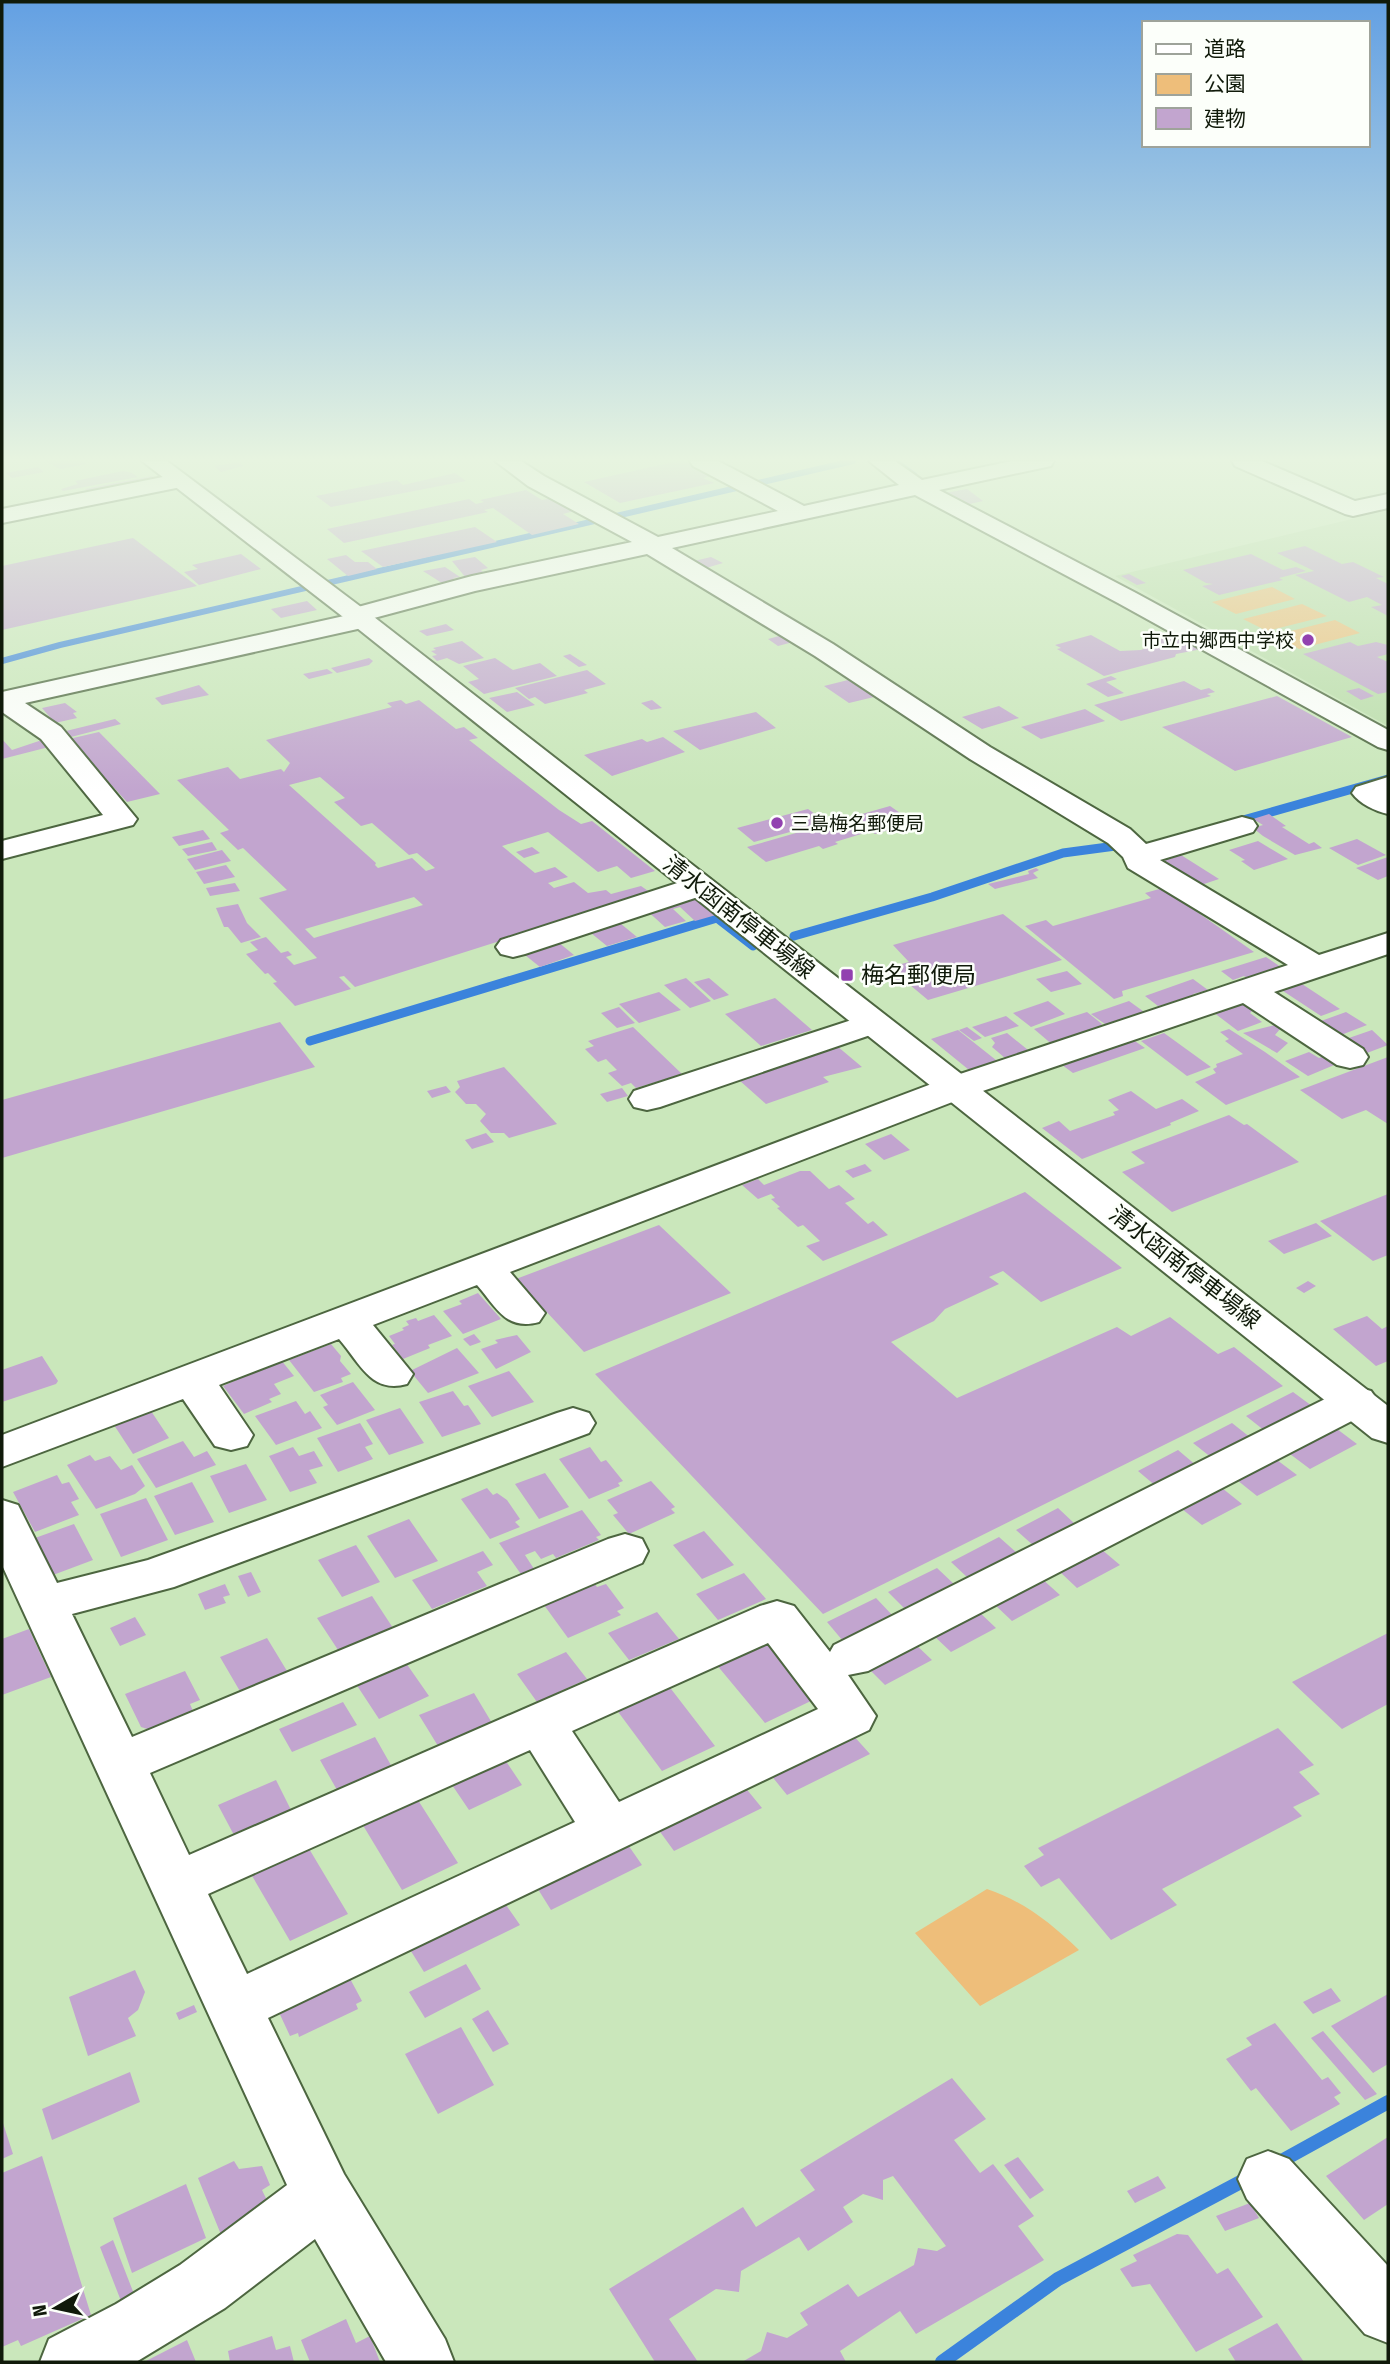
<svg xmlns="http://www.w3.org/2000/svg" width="1390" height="2364" font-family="'Fira Sans Condensed','Noto Sans JP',sans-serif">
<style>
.built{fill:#bbddab}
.green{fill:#eebe7a}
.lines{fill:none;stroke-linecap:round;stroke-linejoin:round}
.stream-far2{stroke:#3b83dc;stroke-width:6}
.stream-far1{stroke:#3b83dc;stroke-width:9}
.stream{stroke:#3b83dc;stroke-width:14}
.building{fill:#c2a5cf;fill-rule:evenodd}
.minor-casing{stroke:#4d6640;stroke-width:4}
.major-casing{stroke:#4d6640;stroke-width:4}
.minor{fill:#fff;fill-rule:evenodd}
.major{fill:#fff;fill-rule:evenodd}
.poi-dot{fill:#9241b0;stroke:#fcfffa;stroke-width:2.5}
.labels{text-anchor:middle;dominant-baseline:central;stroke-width:5;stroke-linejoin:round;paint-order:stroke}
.far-poi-label{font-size:19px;fill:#101a0a;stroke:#fcfffa;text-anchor:end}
.street-label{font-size:23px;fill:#101a0a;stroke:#fcfffa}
.poi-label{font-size:23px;fill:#101a0a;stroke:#fcfffa;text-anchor:start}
</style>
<rect width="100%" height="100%" fill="#cae7bb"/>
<path class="built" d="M1388,505V726L1115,576L1356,518L1353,514Z"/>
<path class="green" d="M1272,587L1295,599L1236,614L1212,602Z
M1302,604L1327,616L1267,631L1243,619Z
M1335,620L1360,633L1299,649L1275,635Z
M987,1889C1023,1901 1051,1923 1079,1950L980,2006L915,1933Z"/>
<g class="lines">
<path class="stream-far2" d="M895,461L914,475
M2,661L60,645L853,461"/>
<path class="stream-far1" d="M1236,822L1388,779
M794,936L932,897L1063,853L1123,845
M310,1041L717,918L753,946"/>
<path class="stream" d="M1276,2164L1388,2102
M942,2362L1058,2279L1250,2177"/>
</g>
<path class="building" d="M45,461H83L87,464L60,469Z
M678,461H684L700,469L721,473L703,478L714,483L620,503L584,482Z
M239,462L243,466L221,472L214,466Z
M38,467L44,472L12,478L6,473Z
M123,471L132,473L138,477L63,491L61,489L78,484L75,481Z
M455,473L466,481L331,507L316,496L397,480L403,485Z
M152,476L158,482L91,494L85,489Z
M967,489L983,501L965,505L945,493Z
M526,490L542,500L553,498L574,511L563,514L579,524L532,535L493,508L484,510L488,512L344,543L327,529L469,499L476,504L484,502L480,500Z
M475,527L497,542L383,567L361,551Z
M133,538L197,586L2,630V566Z
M1305,546L1342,564L1353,562L1384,577L1376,578L1388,584V616L1371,607L1382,605L1367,597L1349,602L1295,575L1314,571L1277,553Z
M241,554L261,569L199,585L184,572L198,569L192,565Z
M1251,554L1283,570L1296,567L1306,571L1279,578L1283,580L1219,595L1202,586L1213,584L1206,583L1183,570Z
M346,555L355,562H368L377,569L348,576L327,559Z
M475,557L488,568L481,570L485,574L466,578L452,561Z
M711,557L723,563L706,568L694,561Z
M445,567L460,577L453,578L460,582L445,585L423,571Z
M1129,574L1146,583L1137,585L1121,576Z
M307,601L317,610L281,618L271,609Z
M446,624L454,630L427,636L419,631Z
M783,635L793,642L778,646L768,639Z
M1091,635L1120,651L1141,650L1156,643L1152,641L1172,635L1179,640L1185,638L1202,649L1176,654L1175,657L1104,676L1057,649L1061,648L1055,645Z
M462,641L484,658L459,664L447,658L437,661L432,656L437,655L431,651L436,650L433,648Z
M1350,642L1358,646L1376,642L1388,645V654L1377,657L1388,662V692L1378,694L1303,654Z
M570,654L587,665L579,667L563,656Z
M369,658L373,661L369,665L337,673L331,668Z
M495,658L513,670L540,663L557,676L484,694L468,682L479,679L463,666Z
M327,669L333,673L309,679L303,674Z
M587,670L606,684L584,690L588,693L545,704L535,697L529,699L515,688Z
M1111,676L1117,679L1106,682L1124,693L1108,697L1086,684Z
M848,680L874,697L849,703L824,686Z
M1184,681L1201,690L1209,688L1215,692L1207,694L1211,696L1121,721L1094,705Z
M199,685L209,695L162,705L155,698Z
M1359,688L1374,696L1361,700L1346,691Z
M517,692L535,705L507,712L489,698Z
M1277,696L1352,737L1235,771L1162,727Z
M401,700L406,704L419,700L456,729L464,727L478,738L469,740L559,810L581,824L592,821L655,871L631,878L617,866L598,872L548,832L502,846L535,873L555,867L568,877L548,883L554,888L574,882L588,893L606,890L611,894L641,886L651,893L355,987L344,976L339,977L351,989L295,1006L273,983L277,982L268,973L265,974L246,954L258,950L250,942L266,937L281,953L288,951L292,955L286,957L294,965L317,958L259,898L287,890L243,848L238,850L220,833L229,830L177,780L228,767L240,779L281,769L284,772L290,763L266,740L392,707L387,703ZM320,777L345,798L334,802L361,826L372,823L409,855L417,853L435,868L426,871L412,858L378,868L375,865L376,863L289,785ZM414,897L423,905L314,938L305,929Z
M652,700L662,708L651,710L641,703Z
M65,703L77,712L73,713L77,718L55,723L42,708Z
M999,706L1019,718L982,729L962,717Z
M1085,709L1105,721L1041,739L1021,727Z
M756,712L776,728L700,750L673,731Z
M115,719L121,724L71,737L66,731Z
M99,732L160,794L127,802L69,739Z
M663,737L685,752L612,776L584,755L642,739L647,742Z
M2,739L12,750L42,740L49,747L2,759Z
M890,806L903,815L896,817L904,823L897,825L900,827L875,834L871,831L835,842L838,844L823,849L819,846L766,862L747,847Z
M808,809L826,822L754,842L737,828Z
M1269,814L1286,826L1282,827L1309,844L1314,842L1322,848L1295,855L1263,836L1253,828L1263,825L1253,819Z
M203,830L210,839L179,846L172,837Z
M1357,839L1386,855L1358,865L1329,848Z
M1258,841L1288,859L1254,870L1241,861L1245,860L1229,850Z
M212,842L217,850L188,856L182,849Z
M532,847L540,853L524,858L516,852Z
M222,850L231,861L195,870L187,859Z
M1181,855L1219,879L1195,887L1157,863Z
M1388,857V876L1378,880L1356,868Z
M226,865L235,877L204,884L196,872Z
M1036,868L1039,870L1033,873L1038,878L995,889L988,884L1029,874L1028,871Z
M235,883L240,891L210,896L206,888Z
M1163,888L1254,952L1122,991L1123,996L1114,999L1025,926L1046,920L1053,926L1151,898L1145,893Z
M692,894L716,915L695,921L680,907L673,909L686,921L665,927L644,908Z
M238,904L247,923L261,937L241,943L228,927H224L216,908Z
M1003,914L1062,960L928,1000L910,985L901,986L882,969L909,962L893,945Z
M615,919L637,937L607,946L586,929Z
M558,942L574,955L540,967L525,955L529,953L524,949Z
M1266,957L1284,969L1250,980L1244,976L1233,980L1221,971Z
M1067,971L1082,984L1051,992L1036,979Z
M686,978L711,1001L690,1008L664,985Z
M709,978L729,995L714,1000L694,982Z
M1193,979L1208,990L1193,994L1196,998L1174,1006L1171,1003L1158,1006L1145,996Z
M1299,982L1340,1009L1321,1016L1280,989Z
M659,992L681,1010L639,1023L619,1004Z
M775,998L812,1030L761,1046L725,1014Z
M1048,1001L1065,1014L1031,1027L1013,1013Z
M1129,1001L1147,1014L1109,1027L1091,1014Z
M1242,1002L1253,1010L1250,1013L1262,1022L1238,1031L1213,1012Z
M619,1007L635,1023L617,1028L601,1013Z
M1087,1012L1102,1024L1096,1032L1054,1046L1034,1029Z
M1346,1012L1367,1025L1341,1035L1321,1021Z
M1006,1016L1019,1026L985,1037L972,1027Z
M280,1022L315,1067L2,1158V1100Z
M1275,1025L1280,1029L1275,1035L1288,1043L1277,1053L1243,1033Z
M633,1027L682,1074L636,1088L631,1083L622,1086L608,1073L617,1070L606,1059L598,1062L585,1049L594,1046L588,1041Z
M967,1027L982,1038L974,1041L959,1030Z
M1229,1029L1265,1052L1300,1077L1226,1105L1195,1082L1216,1073L1213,1069L1217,1067L1216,1064L1243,1054L1225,1041L1229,1039L1220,1032Z
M958,1030L1001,1064L974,1074L931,1039Z
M1372,1030L1388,1045L1367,1053L1346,1039Z
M1007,1033L1028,1050L1005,1058L992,1047L995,1043L991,1038Z
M1164,1033L1211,1067L1187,1076L1141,1041Z
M1129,1037L1145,1048L1073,1073L1058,1062Z
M837,1046L862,1067L823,1077L829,1082L766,1104L739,1080Z
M1309,1052L1319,1058L1327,1055L1339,1063L1308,1076L1285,1061Z
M1388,1057V1124L1366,1110L1342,1119L1300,1090Z
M504,1067L557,1124L509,1138L504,1133H491L480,1121L486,1114L476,1104H466L455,1092L460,1087L457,1081Z
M446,1086L451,1092L432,1098L427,1091Z
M622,1088L628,1096L607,1102L600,1094Z
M1131,1091L1156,1109L1182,1099L1199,1111L1170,1123L1171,1125L1082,1159L1042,1128L1059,1121L1070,1131L1115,1115L1113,1112L1119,1110L1108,1100Z
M1229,1115L1244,1125L1247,1124L1299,1162L1172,1212L1122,1172L1145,1163L1131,1152Z
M486,1133L494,1142L472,1149L465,1140Z
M891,1134L910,1150L884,1160L865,1144Z
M865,1164L872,1171L853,1178L845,1171Z
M800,1171H810L829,1189L839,1185L855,1199L845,1203L868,1224L873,1221L888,1235L823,1261L806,1246L820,1241L803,1225L798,1227L777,1208L780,1207L771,1199L775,1198L771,1194L758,1199L742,1185L758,1179L764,1185Z
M1025,1192L1122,1268L1041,1302L1003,1271L989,1277L999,1284L945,1309L934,1321L891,1342L957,1398L1117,1327L1131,1336L1170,1317L1218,1354L1234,1347L1283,1386L823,1614L595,1374Z
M1388,1194V1255L1373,1261L1320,1221Z
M1316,1223L1332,1236L1284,1254L1268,1241Z
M659,1225L731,1293L584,1352L516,1279Z
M1308,1281L1316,1286L1304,1293L1296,1288Z
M478,1293L501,1319L463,1334L443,1311L462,1304L459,1301Z
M434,1315L452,1336L428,1345L430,1348L403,1359L392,1345L395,1344L389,1336L404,1330L402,1328L409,1325L406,1321L416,1318L418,1321Z
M1367,1316L1382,1329L1388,1326V1361L1376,1366L1333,1329Z
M474,1334L481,1342L470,1346L463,1339Z
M517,1335L531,1352L496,1369L481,1349L498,1343L495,1340Z
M331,1344L341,1356L340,1361L351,1374L341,1378L343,1382L314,1392L289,1360Z
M457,1348L479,1373L428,1393L410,1371Z
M42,1356L58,1381L56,1384L2,1402V1370Z
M281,1360L294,1376L274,1384L281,1394L269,1399L272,1402L244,1414L223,1386Z
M509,1371L534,1402L492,1417L468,1386Z
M353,1382L375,1410L337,1425L323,1407L328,1405L320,1395Z
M453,1391L464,1406L468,1405L481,1424L442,1437L419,1402Z
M1293,1392L1312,1406L1265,1431L1246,1416Z
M296,1401L305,1414L310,1411L322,1428L276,1445L255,1416Z
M400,1408L424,1443L389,1455L366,1420Z
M151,1411L169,1438L133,1454L114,1425Z
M360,1423L373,1444L365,1447L373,1459L338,1472L317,1438Z
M1232,1423L1251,1438L1212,1458L1193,1443Z
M1337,1429L1357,1444L1310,1469L1290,1454Z
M183,1441L194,1457L207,1451L216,1465L156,1488L137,1459Z
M293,1447L299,1456L314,1451L323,1466L309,1470L317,1483L290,1492L269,1456Z
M590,1447L601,1462L606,1460L623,1481L618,1483L620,1486L589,1499L559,1459Z
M1178,1450L1197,1466L1157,1487L1138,1471Z
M90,1455L95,1461L110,1456L121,1470L132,1465L145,1486L135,1494L96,1509L67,1465Z
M1277,1460L1297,1475L1257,1496L1237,1480Z
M246,1464L267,1500L229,1513L210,1476Z
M545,1473L569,1507L539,1519L515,1484Z
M57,1475L62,1484L69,1482L79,1499L71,1502L79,1515L35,1532L13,1492Z
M651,1481L675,1507L671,1509L675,1513L629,1534L613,1515L618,1513L607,1500Z
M192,1482L214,1522L175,1535L154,1496Z
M487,1488L493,1495L497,1493L507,1500L520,1519L515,1522L520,1527L490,1539L461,1499Z
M1222,1488L1242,1504L1202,1525L1182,1509Z
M146,1498L168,1540L121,1557L100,1514Z
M1058,1508L1076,1525L1034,1546L1016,1530Z
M582,1510L601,1535L596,1537L599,1540L556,1558L553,1554L541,1559L535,1551L525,1555L536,1572L523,1577L499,1543Z
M409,1519L438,1561L395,1578L367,1536Z
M74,1524L93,1560L53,1575L35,1538Z
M704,1531L734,1565L702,1579L673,1545Z
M999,1537L1017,1553L968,1578L951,1562Z
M356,1545L380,1582L342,1597L318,1560Z
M1101,1549L1120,1565L1077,1588L1059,1571Z
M483,1551L493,1565L477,1572L487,1586L432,1609L412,1580Z
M937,1568L955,1585L906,1610L888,1592Z
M251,1572L261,1592L248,1597L238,1576Z
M744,1573L766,1599L718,1620L696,1594Z
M1041,1578L1060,1595L1012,1621L993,1603Z
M225,1584L230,1595L223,1597L226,1603L205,1610L198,1594Z
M595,1584L597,1587L606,1584L624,1608L617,1611L621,1615L568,1638L544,1605Z
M372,1596L393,1628L358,1642L360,1645L340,1653L317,1618Z
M876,1598L893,1616L843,1641L827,1622Z
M977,1610L996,1628L951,1652L932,1634Z
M657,1612L679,1639L629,1660L608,1633Z
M135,1617L146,1635L120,1646L110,1628Z
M29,1629L51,1677L2,1695V1639Z
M1388,1633V1704L1342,1729L1292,1682Z
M267,1638L287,1671L278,1675L280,1677L241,1693L220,1657Z
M765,1641L815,1699L765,1723L716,1664Z
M913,1642L932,1660L885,1685L867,1667Z
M566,1652L587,1679L537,1702L517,1674Z
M406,1663L429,1696L379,1719L356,1684Z
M185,1671L200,1700L190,1704L193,1711L186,1714L187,1718L154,1731L141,1727L125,1694Z
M668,1685L715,1746L662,1771L616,1709Z
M474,1693L492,1723L438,1746L419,1715Z
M343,1702L357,1725L292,1752L279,1729Z
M1278,1728L1314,1765L1299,1772L1320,1794L1293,1807L1302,1816L1162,1889L1177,1905L1111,1940L1059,1878L1041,1887L1024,1866L1044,1855L1038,1848Z
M852,1734L870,1754L787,1795L770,1774Z
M375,1737L392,1767L337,1790L320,1760Z
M501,1754L522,1785L469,1810L448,1779Z
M276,1780L292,1812L235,1837L218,1805Z
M744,1786L762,1808L674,1851L658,1829Z
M416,1797L458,1863L402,1890L361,1822Z
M626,1842L642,1865L551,1910L536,1886Z
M308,1847L348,1914L290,1941L251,1874Z
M504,1902L520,1925L424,1972L409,1948Z
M466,1964L481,1989L425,2018L409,1992Z
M135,1970L145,1992L138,2010L128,2018L136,2036L88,2056L69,1997Z
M347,1973L362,2001L356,2004L358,2009L299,2037L298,2033L290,2036L276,2006Z
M1331,1988L1341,2001L1313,2014L1303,2002Z
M1388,1994V2064L1373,2073L1331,2026Z
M194,2005L197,2012L179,2020L176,2013Z
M488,2010L509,2044L493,2052L472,2019Z
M1275,2023L1322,2080L1328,2077L1341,2093L1334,2097L1340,2104L1291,2131L1256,2088L1251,2091L1226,2059L1252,2045L1246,2038Z
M461,2027L494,2085L438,2114L405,2054Z
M1323,2031L1377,2094L1365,2100L1311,2038Z
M130,2072L140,2102L52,2140L42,2109Z
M952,2078L986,2119L954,2140L980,2173L993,2164L1034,2216L1018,2226L1044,2260L916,2334L900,2311L840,2351L846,2362H742L761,2351L767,2332L787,2338L808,2325L800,2313L848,2284L858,2297L914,2265L918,2248L937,2251L946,2246L893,2176L883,2180V2200L863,2194L843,2207L853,2222L808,2251L799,2237L741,2271L739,2292L716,2289L669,2319L698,2362H655L609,2289L743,2207L756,2227L815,2190L800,2170Z
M2,2120L13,2154L2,2159Z
M1388,2137V2204L1364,2220L1326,2176Z
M42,2156L91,2315L21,2346L18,2340L2,2347V2173Z
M1018,2157L1044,2190L1030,2199L1004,2165Z
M234,2161L239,2169L262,2166L270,2185L262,2190L273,2213L222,2237L198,2178Z
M1158,2176L1166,2188L1135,2203L1127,2191Z
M186,2184L206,2238L132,2273L113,2218Z
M1250,2203L1259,2218L1225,2231L1216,2216Z
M1177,2234L1188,2235L1217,2274L1228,2268L1263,2317L1196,2352L1150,2284L1132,2287L1120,2269L1137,2261L1133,2255Z
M113,2240L134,2294L121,2301L100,2247Z
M346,2319L356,2343L370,2336L380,2362H310L301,2340Z
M1277,2323L1304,2362H1236L1228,2349Z
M272,2336L276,2350L290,2346L294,2362H230L228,2351Z
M187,2340L196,2362H144Z"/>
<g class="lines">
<defs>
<path id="minor" d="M495,461H521L544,476L658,537L778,511L693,466L690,461H718L804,506L899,485L869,461H895L922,480L1012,461H1054L1051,466L939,490L1136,593L1388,730V750L1378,747L1118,603L915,495L672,548L833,644L990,747L1130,829L1146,844L1242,817L1253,820L1257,826L1253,832L1160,860L1319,955L1388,933V954L1274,992L1363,1049L1368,1057L1363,1065L1350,1068L1337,1065L1243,1003L968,1096L510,1272L545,1313L539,1322C506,1331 497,1308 477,1285L373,1325L413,1374L407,1384C371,1394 360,1363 339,1339L219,1385L253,1435L247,1446L231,1450L215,1446L183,1399L2,1467V1435L942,1080L1288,965L1128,868L1123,857L1108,843L970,759L815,656L647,554L475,591L374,618L371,626L362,628L25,703L61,727L137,819L133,825L2,859V841L103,815L41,739L2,712V692L344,616L347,610L472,576L632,542L528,486Z
M1232,461H1262L1355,501L1388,494V508L1353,516L1345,514L1235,466Z
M178,474L186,476L189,481L186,486L2,523V509Z
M1388,777V814C1375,811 1360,804 1352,793L1356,787Z
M699,876L710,879L715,886L710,893L525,954L513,957L501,954L496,947L501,940Z
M873,1013L885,1016L890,1023L885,1030L660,1107L647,1110L634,1107L629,1099L634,1091Z
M1356,1387L1371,1391L1378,1401L1371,1411L868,1671L848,1675L876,1716L869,1730L268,2018L344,2174L445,2339L454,2362H386L315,2239L225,2308L136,2362H40L49,2339L116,2304L180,2265L287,2185L2,1565V1500L18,1505L57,1583L148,1560L557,1413L573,1408L589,1413L595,1423L589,1433L174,1587L72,1614L132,1737L608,1539L625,1534L642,1539L648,1551L642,1563L150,1773L189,1855L760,1606L777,1601L794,1606L830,1652L834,1645L1341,1391ZM768,1643L818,1709L619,1802L572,1731ZM530,1750L575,1822L247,1974L208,1894Z
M1268,2151L1289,2159L1388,2266V2343L1365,2334L1247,2199L1238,2179L1247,2159Z"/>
<path id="major" d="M142,461H167L365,610L1388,1406V1443L1372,1438L347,620Z"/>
</defs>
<use href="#minor" class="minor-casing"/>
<use href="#major" class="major-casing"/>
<use href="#minor" class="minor"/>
<use href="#major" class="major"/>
</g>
<linearGradient id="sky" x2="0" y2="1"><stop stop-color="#63a0e3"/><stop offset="0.58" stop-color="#e7f4e0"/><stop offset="1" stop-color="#e7f4e0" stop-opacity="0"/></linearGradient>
<rect width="1390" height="792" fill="url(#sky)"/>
<g class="poi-dot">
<circle cx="1308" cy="640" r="7"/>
<circle cx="777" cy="823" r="7"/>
<rect x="840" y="968" width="14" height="14" rx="3.5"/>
</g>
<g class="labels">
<g class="far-poi-label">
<text x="1294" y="640">市立中郷西中学校</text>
<text x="791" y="823" text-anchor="start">三島梅名郵便局</text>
</g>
<g class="street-label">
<text transform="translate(739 917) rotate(38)">清水函南停車場線</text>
<text transform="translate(1185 1267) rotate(38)">清水函南停車場線</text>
</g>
<g class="poi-label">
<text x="861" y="975">梅名郵便局</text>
</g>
</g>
<rect width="1390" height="2364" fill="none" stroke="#101a0a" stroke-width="7"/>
<rect x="1142" y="21" width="228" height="126" fill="#fcfffa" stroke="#9ea39a" stroke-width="2"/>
<rect x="1156" y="44" width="35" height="10" fill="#ffffff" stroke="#9ea39a" stroke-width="2"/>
<text x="1204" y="56" font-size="21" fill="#101a0a">道路</text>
<rect x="1156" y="74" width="35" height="21" fill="#eebe7a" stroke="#9ea39a" stroke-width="2"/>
<text x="1204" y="91" font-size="21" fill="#101a0a">公園</text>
<rect x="1156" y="108" width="35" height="21" fill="#c2a5cf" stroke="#9ea39a" stroke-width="2"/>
<text x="1204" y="126" font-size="21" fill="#101a0a">建物</text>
<g transform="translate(56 2308) rotate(261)" stroke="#fcfffa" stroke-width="5" paint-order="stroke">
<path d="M0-5L12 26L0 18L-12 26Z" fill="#101a0a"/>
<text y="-10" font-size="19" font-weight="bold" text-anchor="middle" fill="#101a0a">N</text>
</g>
</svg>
